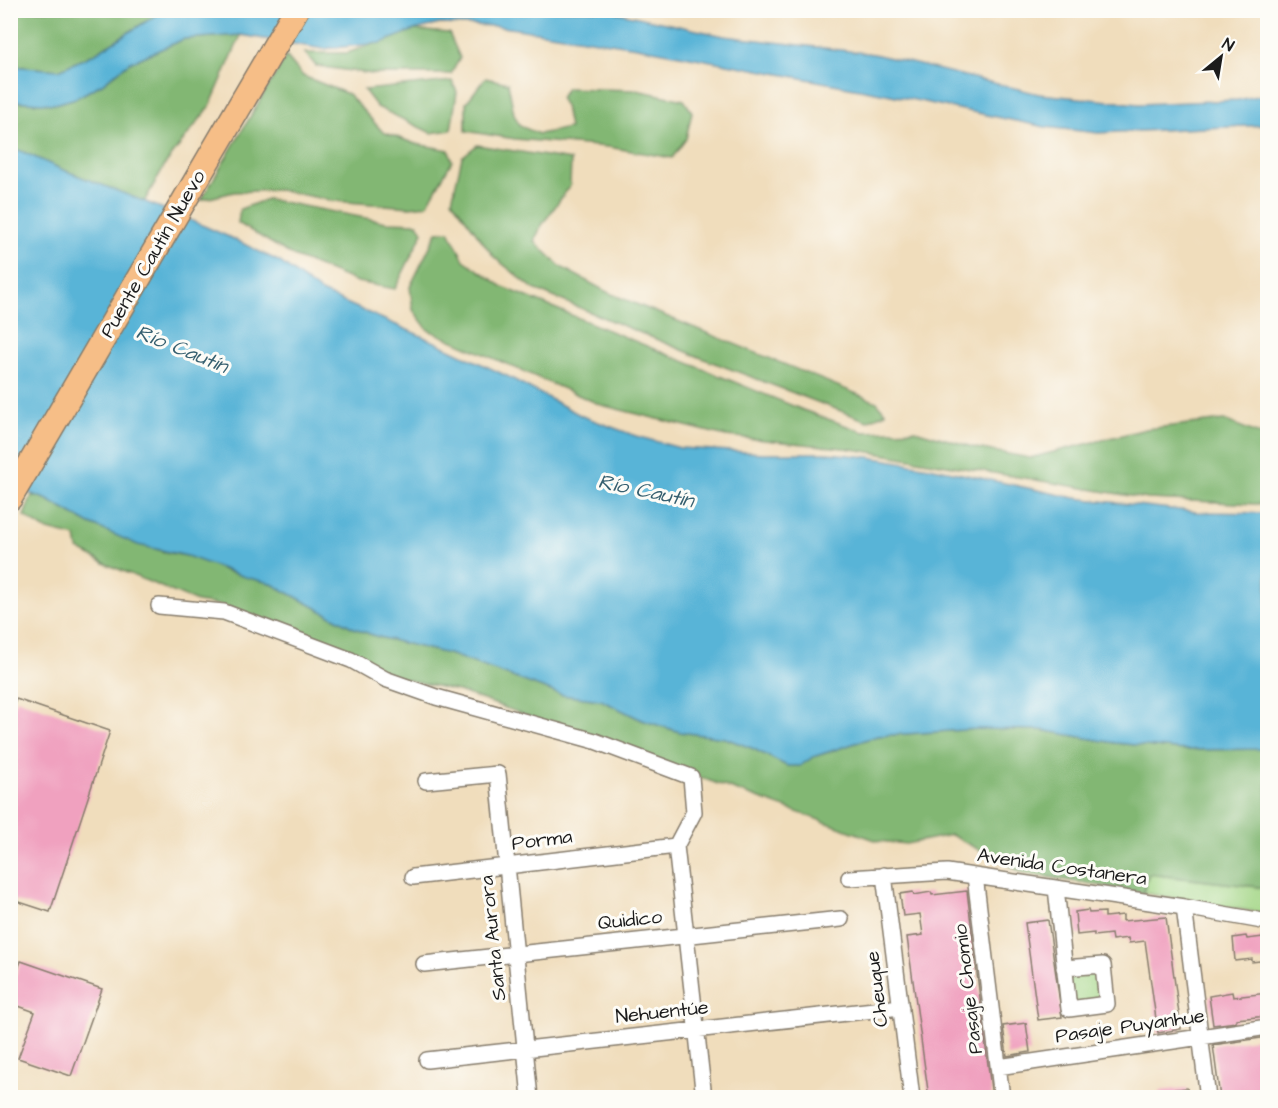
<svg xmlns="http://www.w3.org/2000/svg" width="1278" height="1108" font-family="'Architects Daughter',sans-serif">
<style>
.green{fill:#a3d686;stroke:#607951;stroke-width:1.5}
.forest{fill:#82b773;stroke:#4f6a48;stroke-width:1.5}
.water{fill:#59b4d7;stroke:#3a687a;stroke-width:1.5}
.building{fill:#f0a1bf}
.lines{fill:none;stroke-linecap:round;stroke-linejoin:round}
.street-casing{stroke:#867c6c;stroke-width:18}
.primary-casing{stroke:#867c6c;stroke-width:27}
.street{stroke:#fff;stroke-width:15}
.primary{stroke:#f6be87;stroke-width:24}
.labels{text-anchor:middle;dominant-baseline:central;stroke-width:6;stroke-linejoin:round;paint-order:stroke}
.street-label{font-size:20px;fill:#1c1c1c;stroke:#fdfcf7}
.water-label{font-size:21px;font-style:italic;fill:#376070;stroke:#fdfcf7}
</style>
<rect width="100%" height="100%" fill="#fdfcf7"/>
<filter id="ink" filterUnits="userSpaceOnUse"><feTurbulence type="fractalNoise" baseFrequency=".0167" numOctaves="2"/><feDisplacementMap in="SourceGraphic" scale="12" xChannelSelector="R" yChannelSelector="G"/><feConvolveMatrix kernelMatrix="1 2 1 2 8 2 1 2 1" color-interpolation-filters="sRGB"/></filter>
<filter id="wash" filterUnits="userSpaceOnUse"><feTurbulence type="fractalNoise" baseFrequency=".008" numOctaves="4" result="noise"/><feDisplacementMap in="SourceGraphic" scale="24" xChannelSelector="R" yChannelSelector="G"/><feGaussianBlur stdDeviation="1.35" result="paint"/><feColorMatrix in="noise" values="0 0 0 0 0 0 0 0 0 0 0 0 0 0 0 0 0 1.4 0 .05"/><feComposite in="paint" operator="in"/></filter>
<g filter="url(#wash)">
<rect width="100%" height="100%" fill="#f0ddbc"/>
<path class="green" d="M1148,874L1267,888V914L1143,893Z
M1101,967L1105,1001L1071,1006L1068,971Z"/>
<path class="forest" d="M13,10L163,11L94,54L59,70L11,66L10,11Z
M414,30L449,33L460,58L451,74H372L316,66L305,53H347Z
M241,35L210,106L166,163L144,202L61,169L21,151L11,149L10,101L55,104L76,98L102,84L129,63L184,39Z
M286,56L303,76L348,94L383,132L416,144L449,150L452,161L427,205L410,207L334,201L279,190L234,192L201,200Z
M485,78L508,83L514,114L520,126L539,134L569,128L565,106L560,98L566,88L636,90L684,100L692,112L686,139L672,158L608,147L515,139L466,131V103Z
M452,81L457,92L451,130L431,133L377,107L364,90Z
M477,145L571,160L570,186L542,225L534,241L561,267L609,293L877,402L886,413L867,421L704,359L534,289L494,257L452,200L462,157Z
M267,199L386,222L418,223L423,232L395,289L357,282L293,256L238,223L240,209Z
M449,231L464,260L503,287L803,410L864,432L915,430L976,448L1030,458L1146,429L1224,420L1267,437V503L1257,504L1148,499L852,449L726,436L601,405L428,330L413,310L410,287L437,232Z
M32,495L46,499L88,523L164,552L187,556L206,561L226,571L270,583L352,627L375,636L452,655L562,695L601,700L642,720L680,732L725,738L754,749L787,766H799L813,757L877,736L978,729L1041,730L1115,743L1185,750L1267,749V888L1149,874L1143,893L1023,873L951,835L906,844L878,841L458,691L385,675L340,647L225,606L197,602L104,563L78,549L76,537L44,529L24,516Z"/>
<path class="water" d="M606,10L724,36L874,54L1039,94L1139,104L1238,100L1267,94L1268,125L1098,133L1045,127L886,94L637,47L496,26L440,24L414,30L381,43L323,49L241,35L184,39L129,63L102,84L76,98L55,104L11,101V66L59,70L94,54L163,11Z
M11,149L21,151L61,169L179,215L236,240L280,262L321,292L435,342L509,377L582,416L636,436L680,448L764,453H827L869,457L929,467L1075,498L1197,512L1267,513V749L1185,750L1115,743L1041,730L978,729L877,736L813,757L800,766H787L754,749L725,738L680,732L642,720L601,700L562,695L452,655L375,636L352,627L270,583L245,577L187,556L138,545L88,523L46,499L11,487Z"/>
<g id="blocks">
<path class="building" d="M16,699L110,731L50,912L10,899V716Z
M967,891L992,1098H929L907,937L923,935L920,914L903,916L900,894L913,892L914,895L931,892L932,895Z
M1088,910L1089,913L1105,912V917L1123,915V921L1166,917L1181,1029L1158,1033L1145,941L1129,943L1128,938L1112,940L1111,934L1094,936V933L1077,935L1075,912Z
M1048,920L1062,1017L1038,1020L1025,923Z
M1246,936L1247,939L1263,937V943H1268V960L1252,962V959L1235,961L1233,938Z
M21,961L102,989L71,1076L18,1058L35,1012L10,1003V990Z
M1232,992L1233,997L1268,993V1016L1236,1019V1022L1213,1025L1209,996Z
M1026,1023L1030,1052L1007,1056L1003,1026Z
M1268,1037V1098H1220L1213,1045Z
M1187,1088L1188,1098H1160L1159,1091Z"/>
</g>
</g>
<g filter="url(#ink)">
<use href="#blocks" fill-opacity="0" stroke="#867c6c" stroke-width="1.5"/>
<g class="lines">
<defs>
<path id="street" d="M159,606L224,612L351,660L385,679L436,697L595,741L691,777L694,812L676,846
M426,781L498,774L530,1098
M676,846L704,1098
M884,875L912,1098
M975,876L1002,1098
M413,877L676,846
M849,878L947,872L1184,907L1268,922
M1056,888L1069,1009L1107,1004L1103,965L1064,968
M1184,907L1208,1098
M424,964L841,919
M427,1060L901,1007
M998,1067L1268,1027"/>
<path id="primary" d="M10,498L296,10"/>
</defs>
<use href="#street" class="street-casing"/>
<use href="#primary" class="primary-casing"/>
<use href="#street" class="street"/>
<use href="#primary" class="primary"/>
</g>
</g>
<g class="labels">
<g class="street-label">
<text transform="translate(153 254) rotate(-60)">Puente Cautín Nuevo</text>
<text transform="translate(542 840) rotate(-7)">Porma</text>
<text transform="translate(1062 867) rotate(8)">Avenida Costanera</text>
<text transform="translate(630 920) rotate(-6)">Quidico</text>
<text transform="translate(493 938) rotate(-96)">Santa Aurora</text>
<text transform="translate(877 989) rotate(-97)">Cheuque</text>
<text transform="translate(968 989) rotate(-97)">Pasaje Chomio</text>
<text transform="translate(662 1012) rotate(-6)">Nehuentúe</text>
<text transform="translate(1130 1026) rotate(-8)">Pasaje Puyanhue</text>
</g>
<g class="water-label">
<text transform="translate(182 349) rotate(22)">Río Cautín</text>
<text transform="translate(646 491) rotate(12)">Río Cautín</text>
</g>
</g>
<rect width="1278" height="1108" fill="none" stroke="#fdfcf7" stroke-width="36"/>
<g transform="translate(1221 57) rotate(30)" stroke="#fdfcf7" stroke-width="4.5" paint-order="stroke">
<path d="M0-4.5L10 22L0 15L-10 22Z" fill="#1c1c1c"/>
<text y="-9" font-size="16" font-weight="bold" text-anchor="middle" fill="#1c1c1c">N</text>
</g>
</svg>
